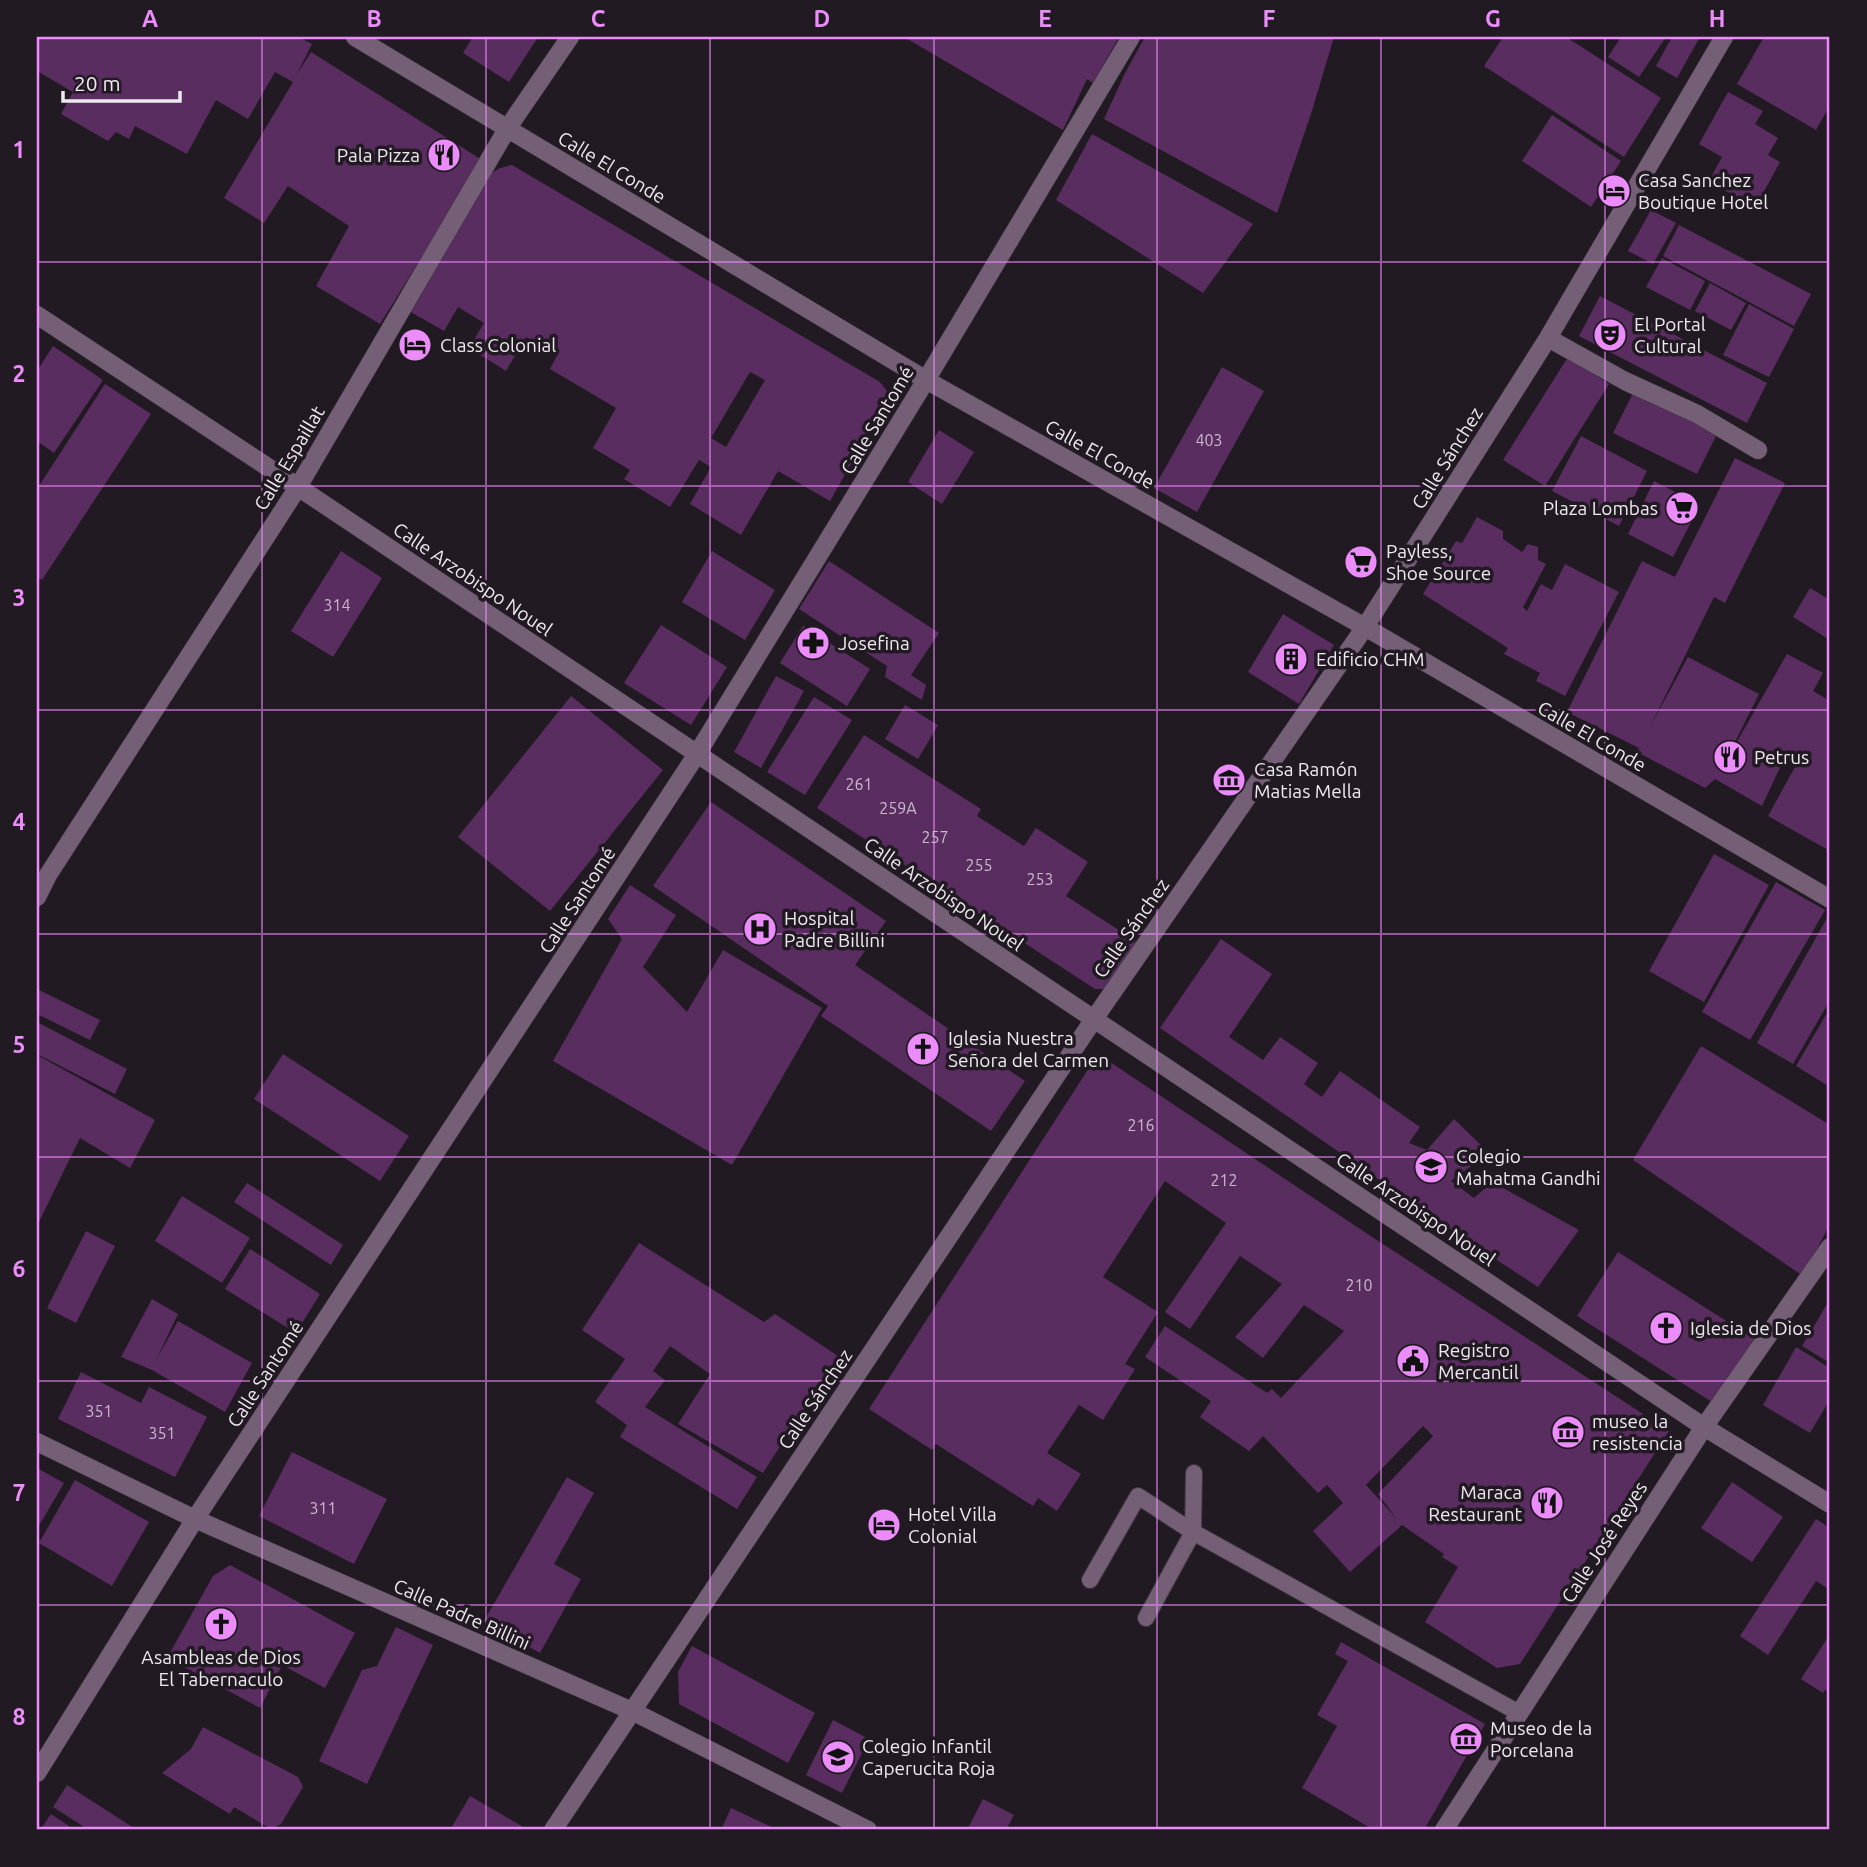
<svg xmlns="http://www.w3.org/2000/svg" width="1867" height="1867" font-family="Ubuntu,sans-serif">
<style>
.building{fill:#5a2d60;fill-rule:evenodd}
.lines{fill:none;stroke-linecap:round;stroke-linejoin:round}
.lane-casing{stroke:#3f3740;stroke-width:18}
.street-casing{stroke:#3f3740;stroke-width:19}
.lane{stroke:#745f77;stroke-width:16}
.street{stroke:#745f77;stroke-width:18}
.grid{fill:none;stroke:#ec8cfa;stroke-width:2;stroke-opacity:0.55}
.labels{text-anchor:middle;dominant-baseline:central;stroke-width:7;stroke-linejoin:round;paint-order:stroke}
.number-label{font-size:16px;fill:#c9b9cb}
.poi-label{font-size:19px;fill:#eee8ef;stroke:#221a23;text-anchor:start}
.street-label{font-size:19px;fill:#eee8ef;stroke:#221a23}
.neatline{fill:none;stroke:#ec8cfa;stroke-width:2.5}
.grid-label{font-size:23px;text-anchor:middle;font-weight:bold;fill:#ec8cfa}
</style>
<rect width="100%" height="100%" fill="#221a23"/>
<path class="building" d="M37,37H298L312,44L296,76L311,52L482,160L380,324L316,286L349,226L288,186L264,223L224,198L293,82L275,72L248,119L216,100L187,154L135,126L129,139L116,132L108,141L61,114L73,92L37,71Z
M473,37H538L509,82L463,53Z
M904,37H1119L1093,83L1087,79L1063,130Z
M1145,37H1334L1311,114L1277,213L1104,119L1125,73Z
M1503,37H1566L1661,98L1624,157L1484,66Z
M1621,37H1666L1639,77L1608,57Z
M1672,37H1700L1677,78L1656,66Z
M1764,37H1830V105L1816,130L1737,84Z
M1728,92L1763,111L1755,124L1778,138L1768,155L1780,162L1755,208L1709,181L1722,157L1699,144Z
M1552,115L1621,161L1591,207L1522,161Z
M1092,134L1253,224L1203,293L1056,200Z
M512,165L880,382L887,391L886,402L830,501L778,471L741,535L690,504L711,467L699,460L670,507L624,479L630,470L593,448L616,408L550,369L557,356L526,337L506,371L469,348L484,323L458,307L444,331L409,311L491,173L500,168ZM750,372L765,380L726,447L711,438Z
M1651,210L1676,223L1653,264L1628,251Z
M1679,225L1811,294L1794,326L1663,256Z
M1662,258L1705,281L1690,310L1646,287Z
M1710,283L1746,303L1731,330L1695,311Z
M1600,296L1767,383L1747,423L1579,336Z
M1749,304L1794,329L1769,377L1723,355Z
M53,346L103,380L54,453L37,441V371Z
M1568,357L1609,384L1545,486L1503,460Z
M1222,367L1264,391L1197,512L1154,488Z
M105,384L151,414L42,580L37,577V489Z
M1634,391L1718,432L1697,474L1613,433Z
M939,430L974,452L942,504L908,482Z
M1581,436L1647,471L1619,526L1552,491Z
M1735,458L1785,483L1725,603L1714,597L1650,727L1688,657L1759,694L1723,766L1787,654L1823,673L1813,691L1830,701V851L1768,816L1795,767L1783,761L1762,806L1715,779L1705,788L1637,752L1639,748L1567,712L1642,561L1675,577Z
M1654,481L1700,505L1673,557L1628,534Z
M1477,517L1503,531V539L1522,552L1528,544L1538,547V560L1546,564L1523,607L1527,611L1541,584L1552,590L1565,564L1619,592L1565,696L1536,681L1540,673L1504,654L1508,648L1423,594L1456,541L1462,543Z
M341,551L382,578L333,657L291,631Z
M712,551L775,590L745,640L682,602Z
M829,561L939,633L911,675L926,685L922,700L885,677L887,666L799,609Z
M1810,588L1830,600V640L1793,617Z
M1283,614L1334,645L1299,704L1248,672Z
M661,625L727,667L691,725L624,683Z
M803,626L870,669L847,706L780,663Z
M776,676L804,691L761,768L734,752Z
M571,696L663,770L550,911L458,837Z
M814,697L852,720L805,795L767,772Z
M905,705L938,725L918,759L885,739Z
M864,735L981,809L977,816L1024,846L1036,828L1088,862L1066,896L1136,941L1106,989H1095L817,808Z
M711,802L886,921L855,965L1025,1081L991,1131L821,1016L828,1006L653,886Z
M1714,854L1769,885L1704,1002L1649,971Z
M1776,882L1825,910L1750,1040L1702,1012Z
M630,885L676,915L643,967L687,1012L723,950L822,1008L732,1165L553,1061L622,939L608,919Z
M1827,918L1830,920V1000L1793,1064L1757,1043Z
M1221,939L1272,974L1229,1037L1263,1060L1280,1037L1318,1063L1304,1084L1322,1097L1340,1071L1420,1127L1409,1143L1427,1150L1454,1119L1489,1153L1451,1181L1474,1198L1492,1182L1579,1230L1538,1287L1453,1231L1160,1028Z
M37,989L100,1020L90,1040L37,1014Z
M1830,1008V1087L1796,1066Z
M37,1022L127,1069L115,1094L37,1054Z
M1701,1046L1830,1125V1224L1803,1276L1633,1160Z
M283,1054L409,1136L380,1181L254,1099Z
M1098,1054L1357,1227L1669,1431L1520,1664L1497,1668L1425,1622L1458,1567L1442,1557L1444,1554L1402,1525L1350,1572L1313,1531L1343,1503L1327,1485L1318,1493L1263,1436L1249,1451L1200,1417L1211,1401L1145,1357L1165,1326L1267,1393L1272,1389L1281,1398L1344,1331L1304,1305L1263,1358L1235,1337L1282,1284L1240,1256L1190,1329L1165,1312L1226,1223L1165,1181L1103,1277L1158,1312L1125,1364L1135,1369L1103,1420L1079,1405L1047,1453L1081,1474L1057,1511L1038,1498L1033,1506L936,1444L932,1450L869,1409ZM1423,1426L1433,1436L1378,1494L1397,1519L1366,1485Z
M37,1055L155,1120L130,1168L80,1138L37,1226Z
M247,1183L343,1245L331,1265L234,1202Z
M182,1196L250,1238L222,1283L155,1241Z
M86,1231L115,1246L76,1323L47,1308Z
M639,1243L764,1322L775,1314L838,1356L763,1473L678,1424L710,1374L670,1346L653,1371L665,1380L645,1407L757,1477L737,1509L620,1437L627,1425L595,1402L625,1359L582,1330Z
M250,1249L320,1294L296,1333L225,1289Z
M1618,1252L1756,1340L1715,1404L1577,1316Z
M152,1299L178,1314L156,1360L178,1321L252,1363L225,1412L152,1370L121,1357Z
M1830,1299V1363L1802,1346Z
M1796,1347L1830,1368V1399L1810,1433L1763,1405Z
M81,1372L141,1403L149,1387L207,1417L175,1477L58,1419Z
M292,1452L387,1499L354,1564L259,1516Z
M37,1468L64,1483L37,1529Z
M567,1477L594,1493L554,1564L581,1579L540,1653L484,1621Z
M75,1480L149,1522L112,1586L39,1543Z
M1732,1482L1783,1517L1752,1562L1701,1528Z
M1816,1519L1830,1528V1590L1816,1581L1768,1655L1740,1636Z
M230,1565L355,1633L325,1688L282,1665L260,1708L167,1658L213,1576Z
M396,1627L433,1645L367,1784L319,1761L362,1670L377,1666Z
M1830,1634V1693L1825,1690L1823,1693L1801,1679Z
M1341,1642L1485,1724L1424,1830H1374L1302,1788L1337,1726L1317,1715L1348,1661L1335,1654Z
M692,1646L815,1713L788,1763L679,1704L678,1672Z
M833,1720L869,1739L842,1793L806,1775Z
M203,1727L298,1777L303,1787L281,1824L271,1829L234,1807L230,1814L162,1773L191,1749Z
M67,1785L137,1830H89L53,1807Z
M470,1796L525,1828L524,1830H450Z
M983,1799L1014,1815L1006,1830H967Z
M731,1808L778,1830H721Z
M51,1814L75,1830H40Z"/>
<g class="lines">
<defs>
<path id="lane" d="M1090,1580L1138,1496L1193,1532L1519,1713
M1146,1618L1193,1532L1194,1473"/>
<path id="street" d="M355,37L926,380L1365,627L1830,899
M37,315L298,487L1704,1427L1830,1504
M1548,338L1625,381L1697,414L1758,450
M37,897L48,875L298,487L507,129L570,37
M37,1442L195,1519L632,1711L868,1830
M37,1773L195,1519L697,754L926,380L1131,37
M553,1830L1094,1019L1365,627L1548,338L1724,37
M1444,1830L1704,1427L1830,1247"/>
</defs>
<use href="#lane" class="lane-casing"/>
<use href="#street" class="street-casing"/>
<use href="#lane" class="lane"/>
<use href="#street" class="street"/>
</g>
<path class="grid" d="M262,37V1830M486,37V1830M710,37V1830M934,37V1830M1157,37V1830M1381,37V1830M1605,37V1830M37,262H1830M37,486H1830M37,710H1830M37,934H1830M37,1157H1830M37,1381H1830M37,1605H1830"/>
<defs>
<symbol id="restaurant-disc" viewBox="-11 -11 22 22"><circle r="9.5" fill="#ec8cfa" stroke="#221a23"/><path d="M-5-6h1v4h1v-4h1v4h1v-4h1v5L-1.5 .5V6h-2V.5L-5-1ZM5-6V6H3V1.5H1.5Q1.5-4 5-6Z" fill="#111"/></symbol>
<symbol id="hotel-disc" viewBox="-11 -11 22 22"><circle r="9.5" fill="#ec8cfa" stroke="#221a23"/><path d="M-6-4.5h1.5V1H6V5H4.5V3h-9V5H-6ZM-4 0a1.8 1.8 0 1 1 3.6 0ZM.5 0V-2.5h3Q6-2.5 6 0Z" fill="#111"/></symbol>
<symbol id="theatre-disc" viewBox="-11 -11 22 22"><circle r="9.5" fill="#ec8cfa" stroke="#221a23"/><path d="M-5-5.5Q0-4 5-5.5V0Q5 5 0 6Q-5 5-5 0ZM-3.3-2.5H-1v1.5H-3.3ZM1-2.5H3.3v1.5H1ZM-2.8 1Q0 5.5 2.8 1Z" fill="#111"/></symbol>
<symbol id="supermarket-disc" viewBox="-11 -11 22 22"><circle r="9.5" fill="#ec8cfa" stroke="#221a23"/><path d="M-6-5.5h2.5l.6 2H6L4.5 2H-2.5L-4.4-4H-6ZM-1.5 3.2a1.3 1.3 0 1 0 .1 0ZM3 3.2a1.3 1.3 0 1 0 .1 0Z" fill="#111"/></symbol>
<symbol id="pharmacy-disc" viewBox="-11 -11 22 22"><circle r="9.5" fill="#ec8cfa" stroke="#221a23"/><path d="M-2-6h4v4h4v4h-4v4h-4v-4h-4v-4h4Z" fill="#111"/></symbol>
<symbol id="building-disc" viewBox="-11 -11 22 22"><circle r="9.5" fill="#ec8cfa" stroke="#221a23"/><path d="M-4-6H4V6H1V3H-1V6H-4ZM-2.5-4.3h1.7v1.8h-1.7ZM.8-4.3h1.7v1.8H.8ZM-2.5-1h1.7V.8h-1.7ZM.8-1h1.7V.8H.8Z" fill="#111"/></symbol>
<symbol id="museum-disc" viewBox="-11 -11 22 22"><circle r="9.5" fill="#ec8cfa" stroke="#221a23"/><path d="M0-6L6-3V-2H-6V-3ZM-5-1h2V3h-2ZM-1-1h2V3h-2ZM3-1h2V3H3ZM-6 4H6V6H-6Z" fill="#111"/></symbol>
<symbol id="hospital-disc" viewBox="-11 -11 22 22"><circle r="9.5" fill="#ec8cfa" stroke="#221a23"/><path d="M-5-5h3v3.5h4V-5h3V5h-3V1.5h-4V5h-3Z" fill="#111"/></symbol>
<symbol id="church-disc" viewBox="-11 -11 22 22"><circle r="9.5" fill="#ec8cfa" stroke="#221a23"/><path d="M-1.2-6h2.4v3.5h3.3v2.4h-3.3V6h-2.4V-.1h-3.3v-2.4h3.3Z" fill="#111"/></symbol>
<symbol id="school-disc" viewBox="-11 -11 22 22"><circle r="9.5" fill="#ec8cfa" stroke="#221a23"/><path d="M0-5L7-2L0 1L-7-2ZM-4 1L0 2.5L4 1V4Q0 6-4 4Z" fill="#111"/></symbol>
<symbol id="civic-disc" viewBox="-11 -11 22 22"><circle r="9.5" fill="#ec8cfa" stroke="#221a23"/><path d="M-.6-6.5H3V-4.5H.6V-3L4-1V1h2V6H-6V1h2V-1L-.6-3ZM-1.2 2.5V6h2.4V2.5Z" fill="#111"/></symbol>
</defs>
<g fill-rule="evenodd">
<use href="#restaurant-disc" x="425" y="136" width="38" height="38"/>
<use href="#hotel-disc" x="1595" y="172" width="38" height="38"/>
<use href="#theatre-disc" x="1591" y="316" width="38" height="38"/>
<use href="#hotel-disc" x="396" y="326" width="38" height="38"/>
<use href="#supermarket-disc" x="1663" y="489" width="38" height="38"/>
<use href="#supermarket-disc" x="1342" y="543" width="38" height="38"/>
<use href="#pharmacy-disc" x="794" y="624" width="38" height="38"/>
<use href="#building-disc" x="1272" y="640" width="38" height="38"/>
<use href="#restaurant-disc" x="1711" y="738" width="38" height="38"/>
<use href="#museum-disc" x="1210" y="761" width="38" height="38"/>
<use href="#hospital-disc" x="741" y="910" width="38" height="38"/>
<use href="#church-disc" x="904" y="1030" width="38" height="38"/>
<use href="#school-disc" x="1412" y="1148" width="38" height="38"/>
<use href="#church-disc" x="1647" y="1309" width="38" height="38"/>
<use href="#civic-disc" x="1394" y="1342" width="38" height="38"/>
<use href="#museum-disc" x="1549" y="1413" width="38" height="38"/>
<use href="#restaurant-disc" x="1528" y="1484" width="38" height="38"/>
<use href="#hotel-disc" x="865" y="1506" width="38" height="38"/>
<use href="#church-disc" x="202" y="1605" width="38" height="38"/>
<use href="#museum-disc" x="1447" y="1720" width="38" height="38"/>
<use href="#school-disc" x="819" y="1738" width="38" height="38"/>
</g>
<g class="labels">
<g class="number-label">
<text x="1209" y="440">403</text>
<text x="337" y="605">314</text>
<text x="859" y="784">261</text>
<text x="898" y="808">259A</text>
<text x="935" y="837">257</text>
<text x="979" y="865">255</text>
<text x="1040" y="879">253</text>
<text x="1141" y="1125">216</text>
<text x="1224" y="1180">212</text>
<text x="1359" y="1285">210</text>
<text x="99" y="1411">351</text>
<text x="162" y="1433">351</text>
<text x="323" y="1508">311</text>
</g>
<g class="poi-label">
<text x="420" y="155" text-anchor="end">Pala Pizza</text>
<text x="1638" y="180">Casa Sanchez<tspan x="1638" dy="22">Boutique Hotel</tspan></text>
<text x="1634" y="324">El Portal<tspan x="1634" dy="22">Cultural</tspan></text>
<text x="440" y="345">Class Colonial</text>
<text x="1658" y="508" text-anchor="end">Plaza Lombas</text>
<text x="1386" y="551">Payless,<tspan x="1386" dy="22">Shoe Source</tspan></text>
<text x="838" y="643">Josefina</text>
<text x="1316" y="659">Edificio CHM</text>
<text x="1754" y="757">Petrus</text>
<text x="1254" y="769">Casa Ramón<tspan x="1254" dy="22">Matias Mella</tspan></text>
<text x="784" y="918">Hospital<tspan x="784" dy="22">Padre Billini</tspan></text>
<text x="948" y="1038">Iglesia Nuestra<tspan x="948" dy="22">Señora del Carmen</tspan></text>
<text x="1456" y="1156">Colegio<tspan x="1456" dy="22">Mahatma Gandhi</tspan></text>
<text x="1690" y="1328">Iglesia de Dios</text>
<text x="1438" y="1350">Registro<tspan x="1438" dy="22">Mercantil</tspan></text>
<text x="1592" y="1421">museo la<tspan x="1592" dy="22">resistencia</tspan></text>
<text x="1522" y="1492" text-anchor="end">Maraca<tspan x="1522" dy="22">Restaurant</tspan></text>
<text x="908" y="1514">Hotel Villa<tspan x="908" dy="22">Colonial</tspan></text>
<text x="221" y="1657" text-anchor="middle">Asambleas de Dios<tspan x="221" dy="22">El Tabernaculo</tspan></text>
<text x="1490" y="1728">Museo de la<tspan x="1490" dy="22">Porcelana</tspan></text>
<text x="862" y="1746">Colegio Infantil<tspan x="862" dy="22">Caperucita Roja</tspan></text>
</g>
<g class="street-label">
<text transform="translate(612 167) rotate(31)">Calle El Conde</text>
<text transform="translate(877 420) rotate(-59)">Calle Santomé</text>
<text transform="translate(1100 454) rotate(29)">Calle El Conde</text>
<text transform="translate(289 458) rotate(-59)">Calle Espaillat</text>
<text transform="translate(1447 458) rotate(-58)">Calle Sánchez</text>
<text transform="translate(473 579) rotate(34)">Calle Arzobispo Nouel</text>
<text transform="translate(1592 736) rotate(30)">Calle El Conde</text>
<text transform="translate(944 894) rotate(34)">Calle Arzobispo Nouel</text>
<text transform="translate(577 900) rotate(-57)">Calle Santomé</text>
<text transform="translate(1131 928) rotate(-55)">Calle Sánchez</text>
<text transform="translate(1416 1209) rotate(34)">Calle Arzobispo Nouel</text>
<text transform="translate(265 1374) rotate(-57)">Calle Santomé</text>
<text transform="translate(815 1399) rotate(-56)">Calle Sánchez</text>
<text transform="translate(1604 1542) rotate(-57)">Calle José Reyes</text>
<text transform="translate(462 1614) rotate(24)">Calle Padre Billini</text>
</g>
</g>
<rect width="1867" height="1867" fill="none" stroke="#221a23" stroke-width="77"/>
<path d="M63 91v10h117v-10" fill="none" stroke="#eee8ef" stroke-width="3.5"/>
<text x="74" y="91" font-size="21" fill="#eee8ef" stroke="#221a23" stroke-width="5" paint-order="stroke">20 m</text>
<rect x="38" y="38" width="1790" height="1790" class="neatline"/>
<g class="grid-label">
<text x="150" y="27">A</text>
<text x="374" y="27">B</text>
<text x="598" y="27">C</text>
<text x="822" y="27">D</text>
<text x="1045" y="27">E</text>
<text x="1269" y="27">F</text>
<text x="1493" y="27">G</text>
<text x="1717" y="27">H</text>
<text x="19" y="158">1</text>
<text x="19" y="382">2</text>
<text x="19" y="606">3</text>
<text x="19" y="830">4</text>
<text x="19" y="1053">5</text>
<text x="19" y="1277">6</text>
<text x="19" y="1501">7</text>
<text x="19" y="1725">8</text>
</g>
</svg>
